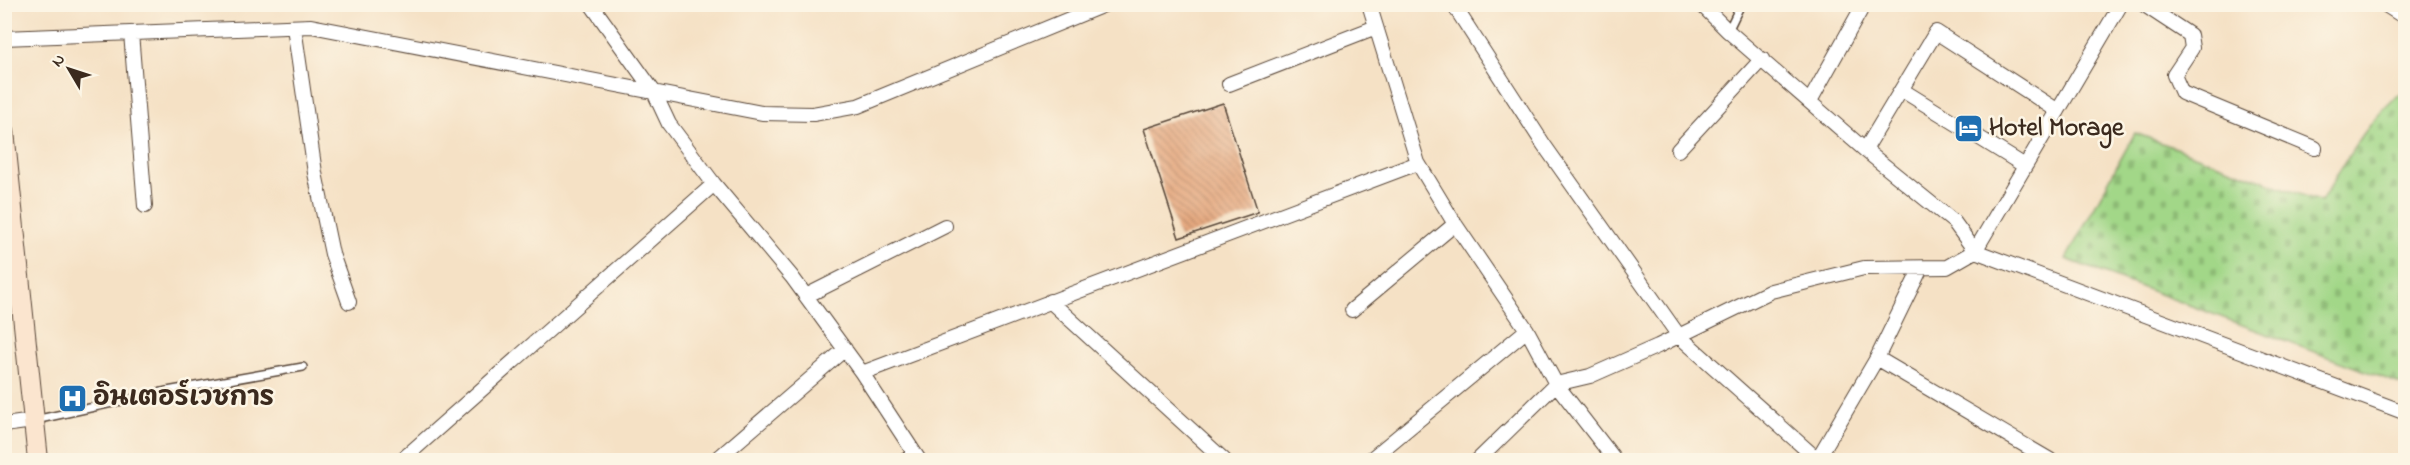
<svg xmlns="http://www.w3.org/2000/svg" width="2410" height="465" font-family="'Indie Flower','Playpen Sans Thai',sans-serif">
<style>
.cemetery{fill:url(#cemetery-stones);stroke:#6e8053;stroke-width:1.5}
.building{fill:url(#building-back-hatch)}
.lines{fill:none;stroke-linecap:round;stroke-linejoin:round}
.service-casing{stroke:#574537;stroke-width:10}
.minor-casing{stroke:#574537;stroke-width:16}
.secondary-casing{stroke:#574537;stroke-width:22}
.service{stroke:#fff;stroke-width:7}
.minor{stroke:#fff;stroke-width:14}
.secondary{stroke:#fbe5cf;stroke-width:20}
.labels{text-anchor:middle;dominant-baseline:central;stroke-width:5;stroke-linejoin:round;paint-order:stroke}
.poi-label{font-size:26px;font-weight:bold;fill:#3b2a1e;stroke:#fcf5e5;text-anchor:start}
</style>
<defs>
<pattern id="cemetery-stones" width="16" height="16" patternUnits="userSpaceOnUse" patternTransform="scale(1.5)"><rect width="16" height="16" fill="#a2d788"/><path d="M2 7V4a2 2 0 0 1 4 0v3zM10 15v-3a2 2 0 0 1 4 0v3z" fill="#8cb975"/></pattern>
<pattern id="building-back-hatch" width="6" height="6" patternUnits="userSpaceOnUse" patternTransform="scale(1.5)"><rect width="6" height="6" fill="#e5a87f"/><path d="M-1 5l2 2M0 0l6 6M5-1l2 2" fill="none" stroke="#bb8967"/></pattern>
</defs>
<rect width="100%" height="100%" fill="#fcf5e5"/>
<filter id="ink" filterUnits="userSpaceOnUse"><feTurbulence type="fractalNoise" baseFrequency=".0167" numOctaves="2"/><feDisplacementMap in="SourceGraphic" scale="12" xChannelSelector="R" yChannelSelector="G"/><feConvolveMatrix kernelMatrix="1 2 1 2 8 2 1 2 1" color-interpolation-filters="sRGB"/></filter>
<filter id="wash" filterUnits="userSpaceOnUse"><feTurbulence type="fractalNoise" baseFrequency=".008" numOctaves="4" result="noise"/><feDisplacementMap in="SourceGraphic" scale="24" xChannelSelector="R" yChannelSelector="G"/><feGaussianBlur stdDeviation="1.35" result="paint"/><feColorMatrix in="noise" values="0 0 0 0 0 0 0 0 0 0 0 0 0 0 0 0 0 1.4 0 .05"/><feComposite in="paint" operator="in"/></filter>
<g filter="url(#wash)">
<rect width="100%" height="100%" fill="#f5e1c5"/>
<path class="cemetery" d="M2405,90V386L2066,259L2135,133L2321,202C2344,164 2369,116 2405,90Z"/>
<g id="blocks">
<path class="building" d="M1223,103L1258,212L1179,238L1144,129Z"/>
</g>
</g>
<g filter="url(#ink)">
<use href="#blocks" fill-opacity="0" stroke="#574537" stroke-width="1.5"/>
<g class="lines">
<defs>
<path id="service" d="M1728,31L1741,4
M35,420L167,391L303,367
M901,460L913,451"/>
<path id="minor" d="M591,4L654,92L669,124L714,184L792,277L862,373L919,460
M1369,4L1418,163L1455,224L1527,330L1556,384L1590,376L1658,346L1771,291L1864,268L1947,267L1975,251L2121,4
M1453,4L1544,145L1679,336L1817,459
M1701,4L1728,31L1865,150L1954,222L1975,251L2406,413
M2143,4L2190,35L2192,48L2174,75L2182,93L2315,148
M2384,4L2406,18
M294,27L315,173L332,254L349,302
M131,33L145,206
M4,38L311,26L762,113L813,114L858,106L1106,4
M1229,84L1376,27
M1902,90L2025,166
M1810,101L1864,4
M1678,150L1762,59
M1865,150L1936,32L2058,111
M806,296L945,226
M1050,301L1224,460
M1352,310L1455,224
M1877,358L2050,460
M862,373L1418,163
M4,425L33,421
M402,460L714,184
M716,460L845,349
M1370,460L1527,330
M1478,460L1556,384L1615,460
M1817,460L1877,358L1921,268"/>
<path id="secondary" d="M4,131L38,460"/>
</defs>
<use href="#service" class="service-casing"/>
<use href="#minor" class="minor-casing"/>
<use href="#secondary" class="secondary-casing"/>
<use href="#service" class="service"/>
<use href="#minor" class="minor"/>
<use href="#secondary" class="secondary"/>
</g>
</g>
<defs>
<symbol id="hotel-square" viewBox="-11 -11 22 22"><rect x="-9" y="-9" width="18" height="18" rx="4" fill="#1f6fb2" stroke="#fcf5e5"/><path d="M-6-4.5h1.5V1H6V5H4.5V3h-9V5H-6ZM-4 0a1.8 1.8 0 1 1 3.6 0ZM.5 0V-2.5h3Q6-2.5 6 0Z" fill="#fff"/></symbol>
<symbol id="hospital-square" viewBox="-11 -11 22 22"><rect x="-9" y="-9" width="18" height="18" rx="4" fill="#1f6fb2" stroke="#fcf5e5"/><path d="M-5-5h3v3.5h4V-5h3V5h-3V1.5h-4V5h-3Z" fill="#fff"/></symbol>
</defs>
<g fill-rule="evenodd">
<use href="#hotel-square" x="1952" y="112" width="33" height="33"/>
<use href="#hospital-square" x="56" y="382" width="33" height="33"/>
</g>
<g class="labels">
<g class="poi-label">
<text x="1989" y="129">Hotel Morage</text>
<text x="93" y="399">อินเตอร์เวชการ</text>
</g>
</g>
<rect width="2410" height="465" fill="none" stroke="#fcf5e5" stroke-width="24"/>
<g transform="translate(69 69) rotate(309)" stroke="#fcf5e5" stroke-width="4.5" paint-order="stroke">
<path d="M0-4.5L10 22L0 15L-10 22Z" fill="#3b2a1e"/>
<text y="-9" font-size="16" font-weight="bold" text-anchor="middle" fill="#3b2a1e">N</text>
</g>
</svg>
